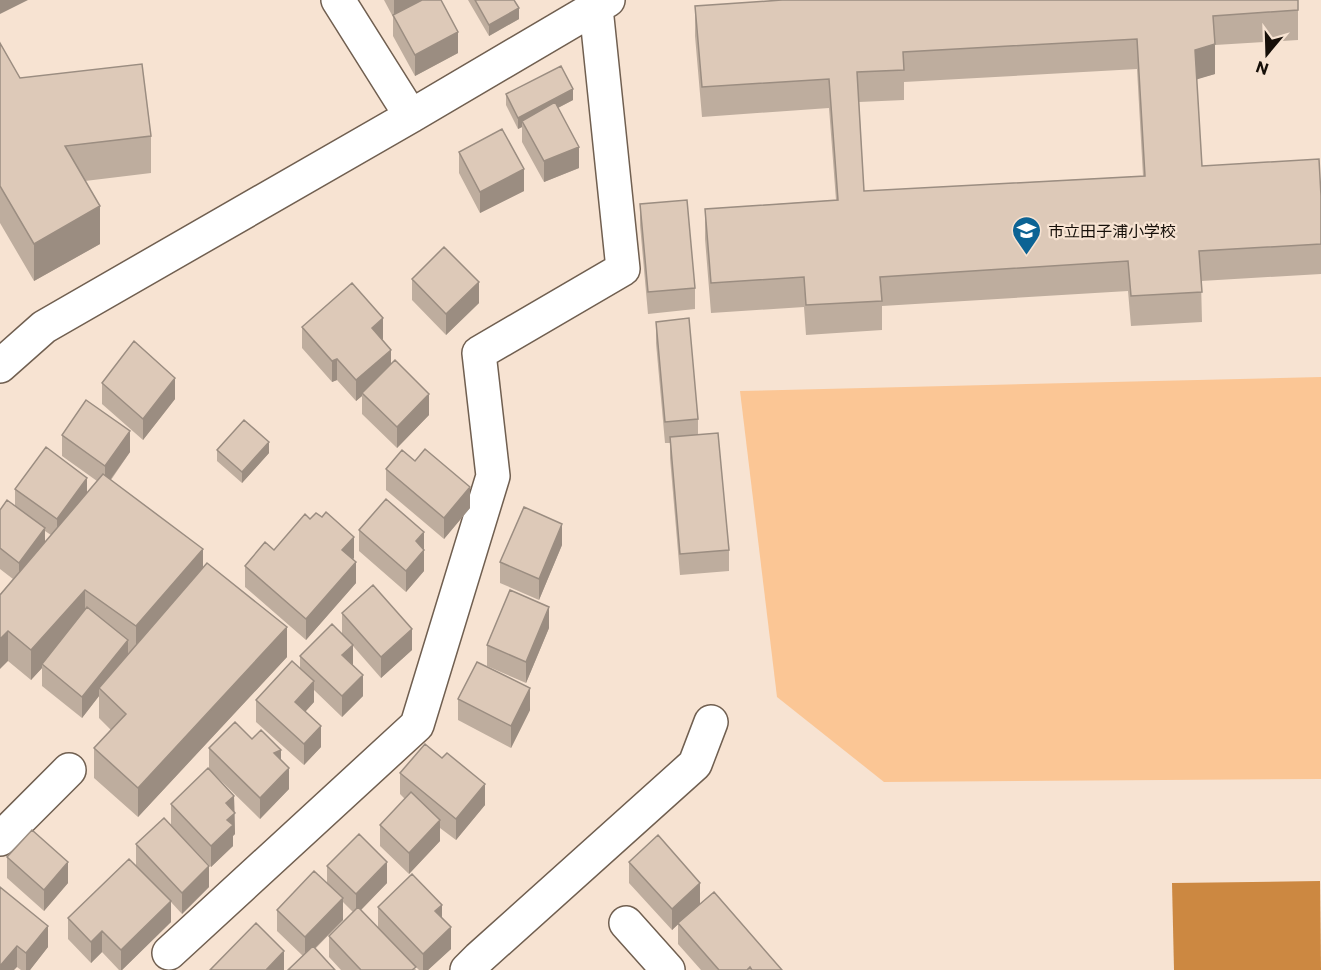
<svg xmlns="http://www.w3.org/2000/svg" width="1321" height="970" font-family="Commissioner,'Noto Sans JP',sans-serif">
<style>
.green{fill:#fbc695}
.water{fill:#cc8841}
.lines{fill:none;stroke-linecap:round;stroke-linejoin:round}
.minor-casing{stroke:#705f50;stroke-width:36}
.minor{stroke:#fff;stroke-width:33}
.wall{fill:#bead9e;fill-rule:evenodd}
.shaded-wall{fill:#9b8d81}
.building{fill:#ddc9b8;stroke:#9b8d81;stroke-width:1.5;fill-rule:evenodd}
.labels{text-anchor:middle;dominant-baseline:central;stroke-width:4.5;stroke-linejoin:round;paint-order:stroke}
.poi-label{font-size:16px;fill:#160f09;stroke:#f7e3d2;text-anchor:start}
</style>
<rect width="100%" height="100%" fill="#f7e3d2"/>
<path class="green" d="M1321,377V779L884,782L777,697L740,391Z"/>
<path class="water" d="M1320,881L1321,970H1174L1172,883Z"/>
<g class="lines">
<defs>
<path id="minor" d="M338,0L411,116
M0,366L44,327L411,116L608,0
M0,839L69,770
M626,923L668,970
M169,953L417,725L493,476L479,353L623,269L596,8
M467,970L479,958L695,764L711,722"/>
</defs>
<use href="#minor" class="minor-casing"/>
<use href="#minor" class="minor"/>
</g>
<path class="wall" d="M384,0H441L458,53L415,76L393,36V17Z
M468,0H514L519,19L489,36Z
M695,6L1298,10V40L1215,45V74L1196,79L1202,166L1321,196V274L1201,281L1202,322L1131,326L1128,291L882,306V330L806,335L804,307L711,313L705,239V209L836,200L829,108L702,117L695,36ZM1137,69L1143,176L864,191L859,102L904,100V82Z
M0,43L20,78L151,136V173L85,181L100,244L34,281L0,223Z
M506,94L573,100L558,108L579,168L544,182L522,142V127L518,129L506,105Z
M459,152L524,191L480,213L459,173Z
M640,204L695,288V309L648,314L640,225Z
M412,279L479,303L446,335L412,300Z
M656,322L698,419V435L729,550V571L680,575L670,458V443H665L656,343Z
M302,327L383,339L382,340L391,364L429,415L397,448L362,414V396L356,401L337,380L332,382L302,348Z
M102,383L175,399L143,440L102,404Z
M62,435L130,452L111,480L203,567L287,657L138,817L94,778V748L111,730L99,718V696L82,718L42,686V668L31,680L8,661L0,594L13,579L0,569V510L15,506V489L87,493L97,481L62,456ZM45,531L51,535L45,543Z
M217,450L269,453L242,483L217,461Z
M386,469L470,508L444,539L386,490Z
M359,530L424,549V571L406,592L359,551Z
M562,545L539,600L500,583V562Z
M274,550L354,558L353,559L356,583L306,640L245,587V566Z
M342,613L412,650L381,678L353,646V666L363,696L342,717L314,690V702L305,712L321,747L304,765L256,722V700L300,668V656L342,634Z
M549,628L526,683L487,666V645Z
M458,699L530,710L511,748L458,720Z
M252,739L281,760L289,789L260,819L209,769V748Z
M400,773L485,805L456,840L440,828V841L409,874L380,846V825L405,799L400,794Z
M234,796L235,834L233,836V846L211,867L171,825V804Z
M136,844L209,887L182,914L171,902V922L122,970H119L102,952L91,963L68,939V918L136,865Z
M7,857L68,883L44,911L7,878Z
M629,862L700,904L782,970H701L678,944V924L672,930L629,883Z
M327,866L387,883L361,910L378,928V907L442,919L451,949L428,970H419L410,961L416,970H341L329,957V936L353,912L343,902V920L315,949L303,956L277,931V910L327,883Z
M0,888L48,947L30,970H21L17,967Z"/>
<path class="shaded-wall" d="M0,0H28L0,14Z
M394,0H428L394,18Z
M519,8V19L489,36V25Z
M458,32V53L415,76V55Z
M1215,44V74L1195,80V50Z
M573,89V100L525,125L522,121V127L518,129V118Z
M579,147V168L544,182V161Z
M524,169V191L480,213V192Z
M100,206V244L34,281V244Z
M479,282V303L446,335V314Z
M383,318V339L372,349V328Z
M391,350V371L362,393V396L356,401V380Z
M337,359V380L332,382V361Z
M175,378V399L143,440V419Z
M429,394V415L397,448V427Z
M130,431V452L105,487V466Z
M269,442V453L242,483V472Z
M87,478V499L57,540V519Z
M470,487V508L444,539V518Z
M562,524V545L539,600V579Z
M45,528V549L19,584V563Z
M424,532V571L406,592V571L416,541Z
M354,537V558L342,572V550Z
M203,549V579L136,656V626Z
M356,562V583L306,640V619Z
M85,590V620L42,664V668L31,680V650Z
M549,607V628L526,683V662Z
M287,627V657L138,817V788Z
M412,629V650L381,678V657Z
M8,631V661L0,669V639Z
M128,640V661L99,688V696L82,718V697Z
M353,645V666L342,655Z
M363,675V696L342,717V696Z
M314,681V702L295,723V702Z
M530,688V710L511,748V726Z
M321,726V747L304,765V744Z
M281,750V771L274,753Z
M289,768V789L260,819V798Z
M485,784V805L456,840V819Z
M234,796L235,834L233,836V846L211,867V846L226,803Z
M440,820V841L409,874V853Z
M68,862V883L44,911V890Z
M387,862V883L356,915V894Z
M209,866V887L182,914V893Z
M700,883V904L672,930V909Z
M343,898V920L305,958V937Z
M171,901V922L122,970H121V950Z
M442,905V926L435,911Z
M48,926V947L30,970H26V953Z
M451,927V949L428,970H423V954Z
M102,931V952L91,963V942Z
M17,946V967L14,970H0V966Z
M284,951V970H266Z"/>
<path class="building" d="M422,0H441L458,32L415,55L393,15Z
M475,0H514L519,8L489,25Z
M782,0H1298V10L1213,16L1215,44L1195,50L1202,166L1319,159L1321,196V244L1199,251L1202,292L1131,296L1128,261L880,277L882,301L806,305L804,277L711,283L705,209L838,200L829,79L702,87L695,6ZM1137,39L1145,176L864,191L857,72L904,70L903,52Z
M0,43L20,78L142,64L151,136L65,146L100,206L34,244L0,186Z
M561,66L573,89L518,118L506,94Z
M555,102L579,147L544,161L522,121Z
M502,129L524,169L480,192L459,152Z
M687,200L695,288L648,292L640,204Z
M444,247L479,282L446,314L412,279Z
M352,283L383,318L372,328L391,350L356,380L337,359L332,361L302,327Z
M689,318L698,419L665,422L656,322Z
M134,341L175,378L143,419L102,383Z
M395,360L429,394L397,427L362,393Z
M86,400L130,431L105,466L62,435Z
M244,420L269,442L242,472L217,450Z
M718,433L729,550L680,554L670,437Z
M46,447L87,478L57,519L15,489Z
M425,449L470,487L444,518L386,469L402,450L415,461Z
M103,474L203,549L136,626L85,590L31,650L8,631L0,639V595Z
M386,499L424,532L416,541L424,550L406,571L359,530Z
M7,500L45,528L19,563L0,548V510Z
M524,507L562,524L539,579L500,562Z
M326,512L354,537L342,550L356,562L306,619L245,566L265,542L274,550L305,514L310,519L316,513L322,517Z
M207,563L287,627L138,788L94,748L126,714L99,688Z
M373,585L412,629L381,657L342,613Z
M510,590L549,607L526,662L487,645Z
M87,607L128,640L82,697L42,664Z
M332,624L353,645L342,655L363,675L342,696L300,656Z
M292,661L314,681L295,702L321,726L304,744L256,700Z
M477,662L530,688L511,726L458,699Z
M235,722L252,739L261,730L281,750L274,753L289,768L260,798L209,748Z
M425,744L442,758L447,753L485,784L456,819L400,773Z
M208,768L234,796L226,803L235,813L227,820L233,825L211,846L171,804Z
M411,792L440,820L409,853L380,825Z
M164,818L209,866L182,893L136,844Z
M32,830L68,862L44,890L7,857Z
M359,834L387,862L356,894L327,866Z
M658,835L700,883L672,909L629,862Z
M129,859L171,901L121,950L102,931L91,942L68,918Z
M314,871L343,898L305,937L277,910Z
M412,874L442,905L435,911L451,927L423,954L378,907Z
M0,887L48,926L26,953L17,946L0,966Z
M714,892L782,970H752L750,967L747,970H719L678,923Z
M358,907L416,967L412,970H361L329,936Z
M256,923L284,951L266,970H210Z
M313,946L335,970H288Z"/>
<defs>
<symbol id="school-pin" viewBox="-11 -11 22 30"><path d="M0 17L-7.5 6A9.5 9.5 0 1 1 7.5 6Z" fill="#0c6394" stroke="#f7e3d2"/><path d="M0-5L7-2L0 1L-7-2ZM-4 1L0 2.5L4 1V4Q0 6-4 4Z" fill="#fff"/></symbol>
</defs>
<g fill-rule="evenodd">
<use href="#school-pin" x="1010" y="214" width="33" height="45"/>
</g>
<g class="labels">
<g class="poi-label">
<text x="1048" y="230">市立田子浦小学校</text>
</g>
</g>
<g transform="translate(1267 54) rotate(199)" stroke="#f7e3d2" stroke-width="4.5" paint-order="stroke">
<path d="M0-4.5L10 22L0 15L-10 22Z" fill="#160f09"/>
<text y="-9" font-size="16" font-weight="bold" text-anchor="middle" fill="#160f09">N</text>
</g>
</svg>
